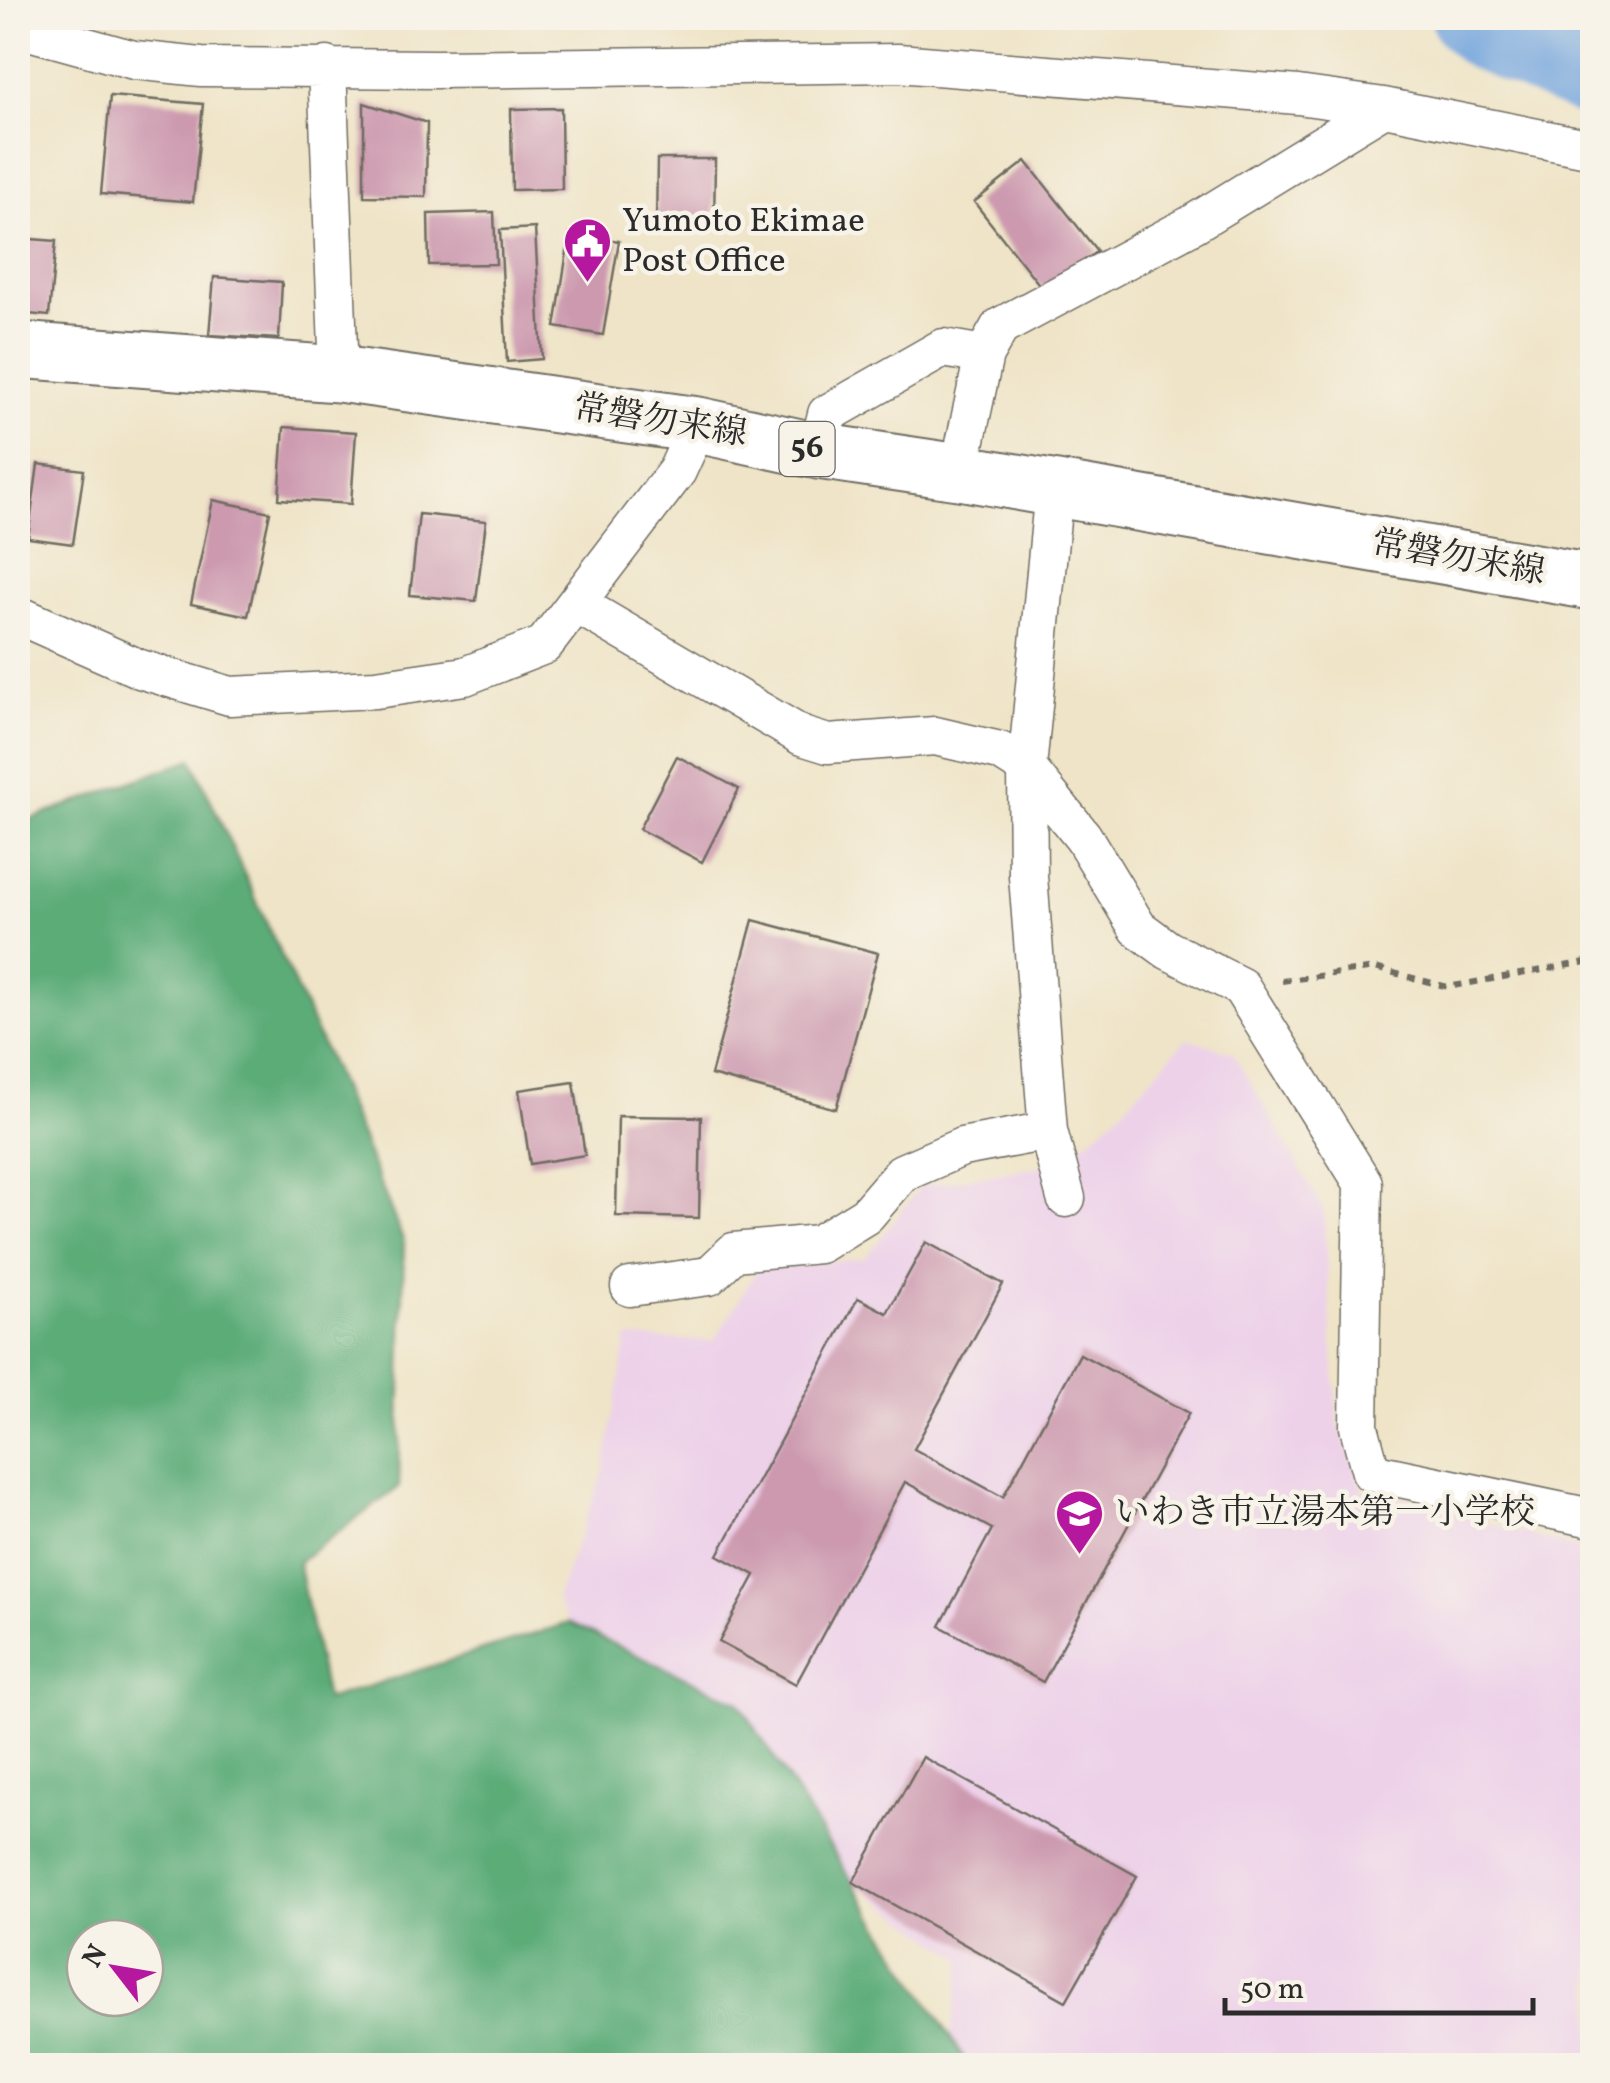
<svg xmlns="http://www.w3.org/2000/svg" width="1610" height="2083" font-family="Vollkorn,'Noto Serif JP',serif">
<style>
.built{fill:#edd1e9}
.forest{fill:#5cac78;stroke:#446c52;stroke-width:2.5;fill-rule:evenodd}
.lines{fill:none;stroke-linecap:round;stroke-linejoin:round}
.river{stroke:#72a4dd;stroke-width:72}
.building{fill:#cc99af}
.street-casing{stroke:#706c62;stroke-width:41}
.primary-casing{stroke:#706c62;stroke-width:59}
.path{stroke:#706c62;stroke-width:6;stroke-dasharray:8 8;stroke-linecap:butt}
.street{stroke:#fff;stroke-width:38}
.primary{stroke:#fff;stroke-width:55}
.labels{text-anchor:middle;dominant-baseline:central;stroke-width:9;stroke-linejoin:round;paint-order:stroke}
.shield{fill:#f7f3e8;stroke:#686764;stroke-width:2.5}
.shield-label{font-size:32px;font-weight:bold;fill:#2b2b2b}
.poi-label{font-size:35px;fill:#2b2b2b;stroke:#f7f3e8;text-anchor:start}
.street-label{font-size:35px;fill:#2b2b2b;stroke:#f7f3e8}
</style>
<rect width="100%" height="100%" fill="#f7f3e8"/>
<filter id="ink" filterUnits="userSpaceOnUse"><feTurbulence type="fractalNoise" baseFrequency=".01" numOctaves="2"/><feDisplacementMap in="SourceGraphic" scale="20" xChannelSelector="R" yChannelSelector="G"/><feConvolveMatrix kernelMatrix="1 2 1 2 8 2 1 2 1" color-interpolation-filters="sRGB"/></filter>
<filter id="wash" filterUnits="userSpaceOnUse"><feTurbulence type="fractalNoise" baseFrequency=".0048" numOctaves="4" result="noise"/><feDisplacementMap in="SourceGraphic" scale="40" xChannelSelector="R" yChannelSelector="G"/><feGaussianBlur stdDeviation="2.25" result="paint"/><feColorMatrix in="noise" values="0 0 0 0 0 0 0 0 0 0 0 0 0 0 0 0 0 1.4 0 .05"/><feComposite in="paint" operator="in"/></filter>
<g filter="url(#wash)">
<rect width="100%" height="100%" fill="#efe4c7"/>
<path class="built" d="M1187,1038L1233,1053L1323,1208L1338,1424L1363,1490L1405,1498L1582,1550L1592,1562V2065H946L963,1959L615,1717L556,1599L604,1469L627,1338L714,1341L757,1270L865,1258L921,1186L1039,1167L1087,1141L1121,1111Z"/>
<path class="forest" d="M192,759L333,1069L404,1242L399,1487L298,1562L326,1700L568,1623L739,1702L968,2065L18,2066V824ZM85,1938H145V1998H85Z"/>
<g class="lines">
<path class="river" d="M1467,18L1482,34L1584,79L1592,80"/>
</g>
<g id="blocks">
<path class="building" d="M110,96L203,104L193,202L101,194Z
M364,103L427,123L426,197L364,196Z
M561,108L562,189L512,190L511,109Z
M657,159H715L714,230H656Z
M1026,161L1097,251L1045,292L974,202Z
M494,212L496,264L429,265L428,214Z
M535,228L542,359L507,362L500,230Z
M570,233L619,241L603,335L555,327Z
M18,238L56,241L49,316L18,313Z
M214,277L282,282L279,339L209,335Z
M284,427L356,432L351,504L279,499Z
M38,464L84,470L73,544L28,538Z
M213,500L270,512L248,616L191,604Z
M419,514L486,521L476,601L410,595Z
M677,756L739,789L702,862L639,829Z
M753,920L878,953L836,1109L711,1075Z
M574,1082L585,1155L530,1164L519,1090Z
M618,1116L701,1117L699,1218L616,1216Z
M926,1242L1003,1284L914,1449L1003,1497L1080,1354L1189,1413L1043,1682L940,1626L992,1529L905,1482L796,1684L719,1642L755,1575L718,1555L858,1298L887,1313Z
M923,1757L1137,1876L1066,2001L853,1882Z"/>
</g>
</g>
<g filter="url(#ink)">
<use href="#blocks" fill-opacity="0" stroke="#706c62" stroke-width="2.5"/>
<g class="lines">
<defs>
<path id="street" d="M18,28L134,60L201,67L435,69L898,63L1298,95L1384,107L1592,149
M327,66L339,374
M818,451L827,414L943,348L984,355
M959,472L984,355L1000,327L1193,224L1384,107
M1054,489L1027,768L1028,876L1048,1131L1066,1198
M577,604L802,736L828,744L935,736L1000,751L1027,768L1083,837L1138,928L1168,950L1241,987L1363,1183L1359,1427L1371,1472L1592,1518
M18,615L140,669L230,696L376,689L465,676L544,645L677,471L698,425
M630,1287L709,1276L734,1252L819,1244L866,1215L902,1173L962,1147L1048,1131"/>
<path id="primary" d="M18,350L339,374L698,425L818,451L959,472L1592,582"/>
</defs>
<use href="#street" class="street-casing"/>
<use href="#primary" class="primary-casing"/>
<path class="path" d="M1282,981L1375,968L1448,987L1592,961"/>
<use href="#street" class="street"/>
<use href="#primary" class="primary"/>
</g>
</g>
<defs>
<symbol id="civic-pin" viewBox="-11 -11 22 30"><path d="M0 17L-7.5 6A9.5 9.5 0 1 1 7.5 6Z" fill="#b5179e" stroke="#f7f3e8"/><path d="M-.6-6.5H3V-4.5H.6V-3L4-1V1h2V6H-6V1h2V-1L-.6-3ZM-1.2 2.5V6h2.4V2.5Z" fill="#fff"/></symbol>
<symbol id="school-pin" viewBox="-11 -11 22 30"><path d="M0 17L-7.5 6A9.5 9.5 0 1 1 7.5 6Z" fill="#b5179e" stroke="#f7f3e8"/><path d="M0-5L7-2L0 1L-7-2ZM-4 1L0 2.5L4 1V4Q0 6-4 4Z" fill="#fff"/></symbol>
</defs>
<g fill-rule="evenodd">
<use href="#civic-pin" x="560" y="214" width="55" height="75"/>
<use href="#school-pin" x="1052" y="1486" width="55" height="75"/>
</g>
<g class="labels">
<rect class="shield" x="779.5" y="422" width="55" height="54" rx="8"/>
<g class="shield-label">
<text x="807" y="449">56</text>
</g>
<g class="poi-label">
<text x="622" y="222">Yumoto Ekimae<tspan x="622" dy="40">Post Office</tspan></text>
<text x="1115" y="1514">いわき市立湯本第一小学校</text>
</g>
<g class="street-label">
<text transform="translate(660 422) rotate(9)">常磐勿来線</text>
<text transform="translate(1458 559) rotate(10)">常磐勿来線</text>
</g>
</g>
<rect width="1610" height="2083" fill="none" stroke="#f7f3e8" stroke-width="60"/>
<g transform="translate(115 1968) rotate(301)"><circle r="48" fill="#f7f3e8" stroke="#a5a39c" stroke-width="2.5"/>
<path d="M0-8L18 38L0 25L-18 38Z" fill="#b5179e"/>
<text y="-15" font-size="28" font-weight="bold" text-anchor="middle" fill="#2b2b2b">N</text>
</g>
<path d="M1225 1998v15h308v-15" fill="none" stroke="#2b2b2b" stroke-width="5"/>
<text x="1240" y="1998" font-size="30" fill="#2b2b2b" stroke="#f7f3e8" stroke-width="8" paint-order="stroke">50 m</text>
</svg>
